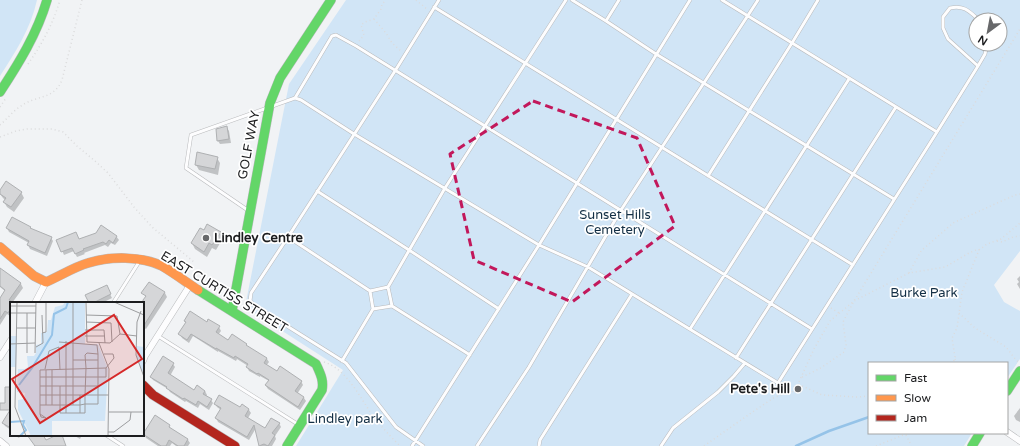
<svg xmlns="http://www.w3.org/2000/svg" width="1020" height="446" font-family="'Varela Round',sans-serif">
<style>
.green{fill:#d1e5f6;fill-rule:evenodd}
.shadow{fill:#0003}
.lines{fill:none;stroke-linecap:round;stroke-linejoin:round}
.stream{stroke:#95c3e8;stroke-width:2.5}
.building{fill:#d5d6d8;stroke:#aeb0b2}
.lane-casing{stroke:#b9babc;stroke-width:4}
.street-casing{stroke:#b9babc;stroke-width:7}
.fast-casing{stroke:#b9babc;stroke-width:10}
.slow-casing{stroke:#b9babc;stroke-width:10}
.jam-casing{stroke:#b9babc;stroke-width:10}
.path{stroke:#dbdbdc;stroke-width:1.5;stroke-dasharray:1 3;stroke-linecap:butt}
.lane{stroke:#fdfdfe;stroke-width:3}
.street{stroke:#fdfdfe;stroke-width:6}
.fast{stroke:#63d668;stroke-width:9}
.slow{stroke:#ff974d;stroke-width:9}
.jam{stroke:#b3261e;stroke-width:9}
.marked{fill:none;stroke:#c2185b;stroke-width:3;stroke-dasharray:8 5;stroke-linejoin:round}
.poi-dot{fill:#67686a;stroke:#fff;stroke-width:1.5}
.labels{text-anchor:middle;dominant-baseline:central;stroke-width:3.5;stroke-linejoin:round;paint-order:stroke}
.street-label{font-size:13px;fill:#1c1d1f;stroke:#fff}
.park-label{font-size:13px;fill:#132f45;stroke:#fff}
.poi-label{font-size:13px;font-weight:bold;fill:#1c1d1f;stroke:#fff;text-anchor:start}
.inset-river{fill:none;stroke:#95c3e8;stroke-width:2}
.inset-road{fill:none;stroke:#9c9d9f;stroke-width:1}
.view{fill:#d62828;fill-opacity:0.15;stroke:#d62828;stroke-width:2}
.inset-edge{fill:none;stroke:#1c1d1f;stroke-width:2}
</style>
<rect width="100%" height="100%" fill="#f1f3f5"/>
<path class="green" d="M0,0H37C31,28 15,53 0,76Z
M346,0H1020V251L994,285L1004,302L1020,311V359L1007,378V363H869V433H972L964,446H296L343,370L245,307L289,84ZM976,20H1000V44H976Z"/>
<path class="shadow" d="M227,128L229,131L231,143L220,144L218,141L217,130Z
M217,158L220,163L218,175L199,170L196,165Z
M0,192H21L24,198L14,212L7,207L4,202L5,200L3,198L0,194Z
M12,218L30,228L31,230L51,238L53,241L47,256L30,249L28,245L29,243L9,232L7,228Z
M204,231L220,232L223,238L216,250L212,248L207,257L195,249L192,243Z
M96,234L116,236L119,240L115,245L111,243L108,247L105,245L84,253L85,254L77,257L74,251L64,255L58,241L79,240Z
M2,270L21,284L23,288L12,303H11V314L10,316L7,314L0,325V300L5,291L0,287V273Z
M1020,276V289L1017,284L1019,282L1017,279Z
M149,283L165,293L167,297L146,329L143,327V303H142L146,297L143,293Z
M106,286L112,298L102,303H90Z
M185,321L207,323L219,327L221,331L218,335L229,341L246,344L248,348L267,359L269,362L266,366L277,373L301,381L303,385L297,394L304,398L306,401L300,410L268,389L266,386L269,381L260,376V377L249,371L247,367L248,366L237,359L236,361L218,351V352L193,336L189,343L182,338L180,334L187,324Z
M173,364L175,367L170,376L195,391H205L207,395L206,397L211,400L213,403L209,410L200,404L198,408L186,401L185,402L170,392L168,389L153,380L151,377Z
M215,404L249,410L251,413L248,418L265,429L279,423L281,427L275,436L276,439L272,446H261L256,428L249,440L218,422L216,418L221,410L217,407Z
M1020,408V422L1016,420L1014,416Z
M11,415V430L5,426L3,423Z
M169,426L171,429L188,440L190,443L188,446H176L172,443L170,446H158L146,438L144,434Z
M14,435H21L19,438Z
M73,435H82L80,439Z"/>
<g class="lines">
<path class="stream" d="M796,446L829,431L869,417"/>
</g>
<path class="building" d="M227,126L229,139L217,141L216,129Z
M197,152L218,157L215,169L195,165Z
M6,181L22,192L11,207L3,202L6,198L0,194V190Z
M12,217L31,227L30,228L52,237L45,253L27,245L29,241L6,228Z
M207,224L221,232L212,245L209,243L204,252L191,243L200,228L204,230Z
M101,225L117,236L113,243L109,240L106,244L103,242L83,249L84,250L75,254L72,248L61,252L56,240L76,232L79,239L96,233Z
M0,268L21,283L9,300L11,301V308L8,313L5,311L0,319V298L5,290L0,286Z
M149,282L165,292L143,327V300L146,296L141,293Z
M107,285L111,294L93,303H89L85,295Z
M190,311L207,322L208,319L220,326L216,332L228,340L232,334L247,344L246,345L267,358L264,363L277,371L280,366L302,381L295,391L304,397L298,407L265,385L269,380L258,373L257,374L246,367L248,364L235,356L234,358L216,348V349L191,334L187,340L178,334L186,322L184,321Z
M163,356L174,363L168,373L194,390L197,385L205,391L203,394L212,399L207,407L198,401L196,405L184,398L183,399L166,388L167,387L150,377Z
M5,387H11V428L2,423L10,410H0V403H5Z
M219,395L240,407L242,404L249,409L245,416L265,428L271,418L280,423L272,433L275,435L268,446L264,444L259,446L254,425L247,437L215,418L221,408L214,404Z
M155,415L170,425L169,427L188,439L184,446H178L169,440L166,446H161L143,434Z
M27,435H43L46,440L57,435H62L66,446H34H35Z"/>
<g class="lines">
<defs>
<path id="lane" d="M439,0L395,71L288,237L370,291L388,287L445,188L566,0
M572,0L606,21L619,0
M690,0L539,245L588,267L778,383L937,132L722,0
M434,7L853,265
M606,21L656,54L894,199
M978,66L948,39L943,28V17L950,8C964,5 969,11 979,20
M295,98L301,100L354,134L539,245L412,446
M937,132L978,66L985,54L987,44
M708,176L792,43L818,0
M317,191L409,250L499,309
M249,211L186,168L191,135L295,98L332,36L336,35L356,46L812,329
M288,237L251,293L250,301L255,306L346,363L396,427L423,446
M370,291L373,309L392,306L388,287
M113,303L139,262
M392,306L470,355
M690,329L849,79
M158,336L299,425
M736,358L896,107
M342,361L373,309
M106,435L123,446
M477,446L529,367L621,210L758,0
M539,446L540,440L632,294
M661,446L673,428L718,392L734,376L745,363"/>
<path id="street" d="M35,303L46,282
M0,357L11,340
M143,361L145,356L190,285
M1007,432L1020,441
M0,441L6,446"/>
<path id="fast" d="M0,92C19,63 37,34 47,0
M198,290L316,364C320,373 324,380 322,390L287,446
M232,311L270,103L280,78L331,0
M1007,391L1020,371
M972,446L980,433"/>
<path id="slow" d="M0,247L34,276L46,282C60,276 74,267 88,263C110,256 141,256 162,266C174,273 186,282 198,290"/>
<path id="jam" d="M143,385L153,395L235,446"/>
</defs>
<use href="#lane" class="lane-casing"/>
<use href="#street" class="street-casing"/>
<use href="#fast" class="fast-casing"/>
<use href="#slow" class="slow-casing"/>
<use href="#jam" class="jam-casing"/>
<path class="path" d="M416,0L428,10
M374,19L386,33L392,43L401,51
M359,41L364,35L361,25L365,22L374,19L381,9L382,4L386,0
M28,64C42,44 53,24 60,0
M0,107L6,98
M0,125C7,119 13,111 21,106C36,95 54,100 62,80L82,0
M0,137L16,131L27,129H52L63,132L77,146L95,161L108,173L134,207L152,227L194,262
M997,241L1002,242L1013,237L1020,236
M979,250L987,244L1001,239L1020,223
M909,273L921,251L953,223L1015,195L1020,194
M831,308L839,313
M959,313L975,328L1006,347L1016,360L1020,363
M955,359L957,363
M324,362C347,369 360,398 373,416C381,426 390,436 400,446
M802,377L819,369L844,352L846,345L843,322L854,301L1020,29
M869,396L858,397L822,395L798,384L814,349L830,321L854,301L909,273L945,267L969,253L978,249L979,250L962,292L958,321L957,328L952,338L955,357L953,363
M906,435L910,443L911,446
M704,446L751,413L775,397L792,392L798,384
M876,446L908,433"/>
<use href="#lane" class="lane"/>
<use href="#street" class="street"/>
<use href="#fast" class="fast"/>
<use href="#slow" class="slow"/>
<use href="#jam" class="jam"/>
</g>
<path class="marked" d="M533,101L637,138L675,226L572,302L474,260L450,154Z"/>
<g class="poi-dot">
<circle cx="206" cy="238" r="4"/>
<circle cx="798" cy="389" r="4"/>
</g>
<g class="labels">
<g class="street-label">
<text transform="translate(249 145) rotate(-79)">GOLF WAY</text>
<text transform="translate(224 292) rotate(31)">EAST CURTISS STREET</text>
</g>
<g class="park-label">
<text x="615" y="215">Sunset Hills<tspan x="615" dy="15">Cemetery</tspan></text>
<text x="924" y="293">Burke Park</text>
<text x="345" y="419">Lindley park</text>
</g>
<g class="poi-label">
<text x="214" y="238">Lindley Centre</text>
<text x="790" y="389" text-anchor="end">Pete's Hill</text>
</g>
</g>
<g transform="translate(10 302)">
<rect width="134" height="134" fill="#f1f3f5"/>
<path d="M55,0H75V42H88L98,67L95,119H42V134H21L8,108V98L14,97L15,91L7,90L8,67H15L18,65L17,54H24L26,51V43L31,42V31L37,30L38,18H41L45,5L53,3ZM0,34H7L6,65H0ZM127,44L134,45V73L127,56Z" fill="#d1e5f6"/>
<path class="inset-river" d="M9,83L22,66L42,33L44,12L56,6L58,0M0,120L14,119L13,123L16,128L10,134"/>
<path class="inset-road" d="M7,0L5,105L16,134M63,0V67L96,66M76,0L77,40L100,41L110,32L127,34M104,0L134,13M0,4H26M131,9L127,20L126,53L134,75M0,11H26M76,13L107,14L110,32M76,20L101,21L102,40M7,26H25M75,28H94L95,41M32,31L36,30V0M75,34H95M49,40L87,43L88,52M89,41L99,67L98,134M0,42L25,41M26,45L33,41L32,13M17,51V11M25,51L26,0M63,58H88M35,67L39,49L49,45L50,68M63,67V103H30V68ZM30,75H96V66L104,56L103,52H94M30,84H88M50,84V111H70M30,93H70M36,103V68M42,103V68M63,103H70L75,102H88V52L77,51L75,53L76,66L75,93V111H70V93H99M99,110H134M56,111V39M30,112L36,116L31,115L30,112V103M98,130H104L120,118L121,110"/>
<path class="view" d="M104,13L132,57L30,121L2,77Z"/>
<rect width="134" height="134" class="inset-edge"/>
</g>
<rect x="868" y="362" width="140" height="72" fill="#ffffff" stroke="#a4a5a5"/>
<rect x="876" y="375" width="20" height="6" fill="#63d668" stroke="#a4a5a5"/>
<text x="904" y="382" font-size="12" fill="#1c1d1f">Fast</text>
<rect x="876" y="395" width="20" height="6" fill="#ff974d" stroke="#a4a5a5"/>
<text x="904" y="402" font-size="12" fill="#1c1d1f">Slow</text>
<rect x="876" y="415" width="20" height="6" fill="#b3261e" stroke="#a4a5a5"/>
<text x="904" y="422" font-size="12" fill="#1c1d1f">Jam</text>
<g transform="translate(988 32) rotate(212)"><circle r="19" fill="#ffffff" stroke="#a4a5a5"/>
<path d="M0-3L7 15L0 10L-7 15Z" fill="#67686a"/>
<text y="-6" font-size="11" font-weight="bold" text-anchor="middle" fill="#1c1d1f">N</text>
</g>
</svg>
